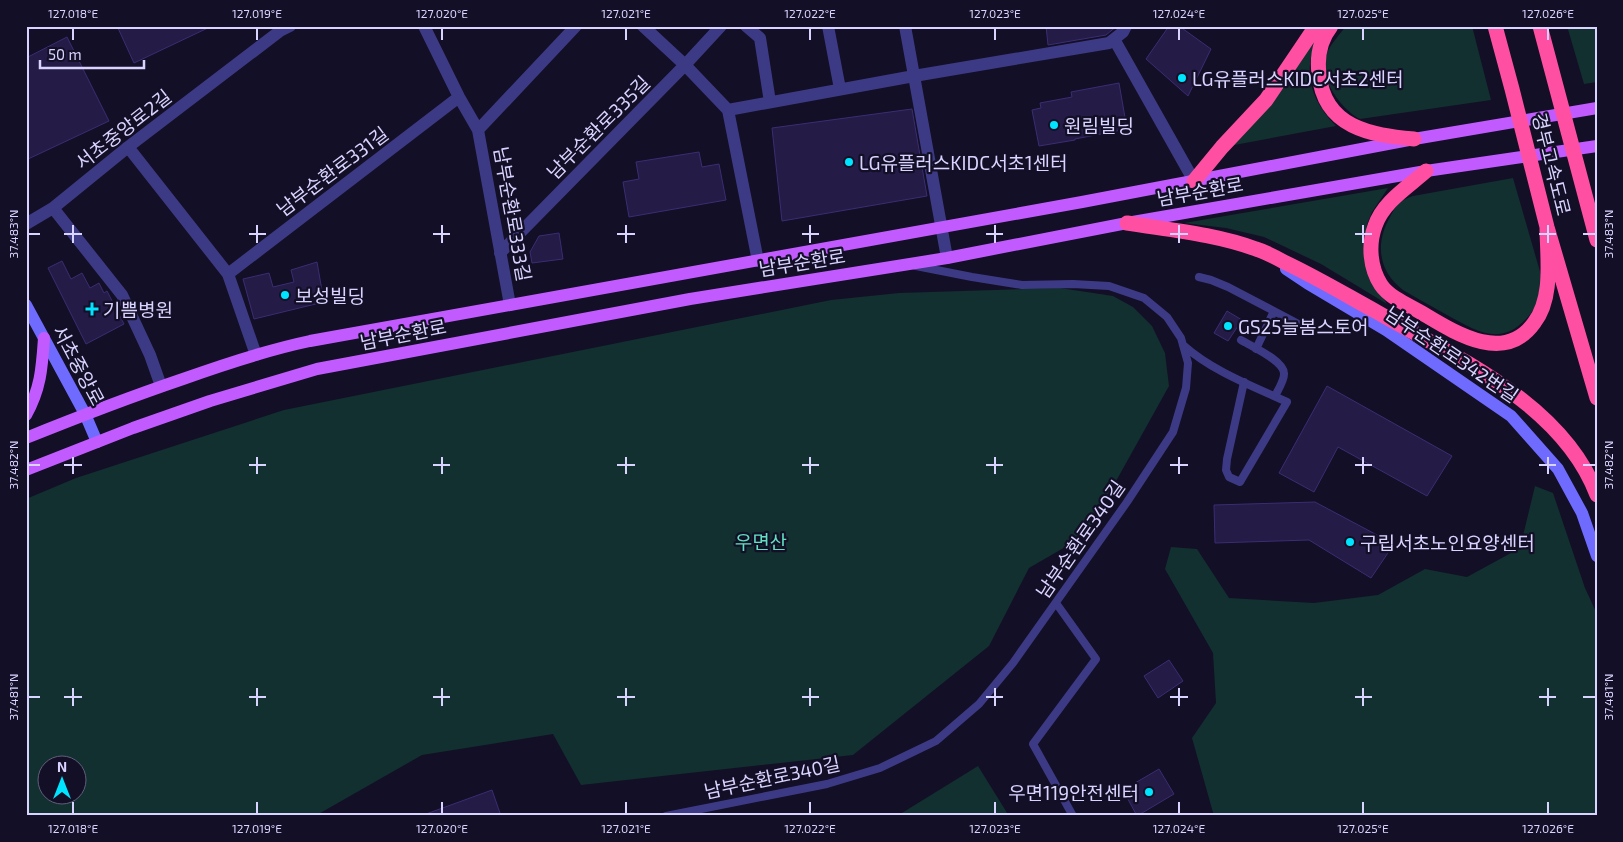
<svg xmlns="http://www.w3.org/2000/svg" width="1623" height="842" font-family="'Exo 2','Noto Sans KR',sans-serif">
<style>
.green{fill:#12302f;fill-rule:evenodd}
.building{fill:#241b47;stroke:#3b2d73}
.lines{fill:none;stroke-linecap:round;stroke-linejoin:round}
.lane{stroke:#3d3a85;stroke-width:8}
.street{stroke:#3d3a85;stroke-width:12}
.secondary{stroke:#6f6bff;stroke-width:12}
.primary{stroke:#c25bff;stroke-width:12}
.highway{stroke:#ff4fa3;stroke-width:15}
.ticks{fill:none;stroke:#d9d4ff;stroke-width:2}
.poi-dot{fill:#00e5ff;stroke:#130f26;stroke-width:2}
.labels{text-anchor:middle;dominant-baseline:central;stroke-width:4.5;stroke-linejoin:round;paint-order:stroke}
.poi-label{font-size:19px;fill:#d9d4ff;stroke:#130f26;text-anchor:start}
.street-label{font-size:19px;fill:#d9d4ff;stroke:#130f26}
.park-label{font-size:19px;fill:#5fe0c0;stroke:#130f26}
.neatline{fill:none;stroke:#d9d4ff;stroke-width:2}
.ticks-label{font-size:12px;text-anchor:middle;fill:#d9d4ff}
</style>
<rect width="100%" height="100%" fill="#130f26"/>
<path class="green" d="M1346,26H1472L1491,100L1360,119C1342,110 1317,77 1326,55C1330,45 1339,35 1346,26Z
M1567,26H1597V82L1584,84Z
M1317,39C1302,73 1311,100 1336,126L1229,146Z
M1513,178L1541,275C1542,291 1538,306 1527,318C1500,348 1475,330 1447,315C1432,307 1417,298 1403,290C1378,271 1375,243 1390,217C1393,211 1397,204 1402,201C1405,199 1409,197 1413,196Z
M1388,188L1372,212L1367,224L1364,246L1381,295L1387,304L1321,264L1264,237L1226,228L1184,223Z
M1060,288L1113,296L1133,307L1152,326L1165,353L1169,386L1086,535L1029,568L989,646L853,755L581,785L553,734L422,755L315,816H26V499L76,478L284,410L831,300L899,293ZM78,764V794H48V764Z
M1535,486L1553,493L1585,588L1597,614V816H1214L1192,738L1216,703L1213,653L1165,569L1171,547L1197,549L1229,598L1314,603L1378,595L1425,569L1467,577L1520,548Z
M978,766L1009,816H897Z"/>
<path class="building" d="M117,26H212L134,63Z
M1046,26H1117L1106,35L1048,45Z
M1169,26H1179L1211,49L1188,96L1146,59Z
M67,37L109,121L26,160V58Z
M1119,83L1127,129L1075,139V140L1039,146L1032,110L1041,108L1040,103L1072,97L1071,92Z
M912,109L927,196L782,221L772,128Z
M699,152L702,167L719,164L726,200L629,217L623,182L639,179L636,162Z
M559,233L563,259L532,263L530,252L539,236Z
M62,261L71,279L82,273L90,288L99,283L104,293L107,291L124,324L86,344L48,268Z
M317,262L324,302L254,319L243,279L269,273L273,287L294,282L291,270Z
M1227,311L1242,320L1228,341L1214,333Z
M1327,386L1452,456L1427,496L1338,447L1314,492L1279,473Z
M1315,502L1394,544L1371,578L1309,540L1215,543L1214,505Z
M1169,660L1183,681L1158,698L1144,676Z
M1159,769L1174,794L1137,816L1123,790Z
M492,790L501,816H426V814Z"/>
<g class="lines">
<path class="lane" d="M1199,277L1211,280L1228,287L1308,329
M1241,340C1251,346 1285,361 1284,374C1284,381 1278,390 1275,396
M1183,345C1212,371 1252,386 1287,402L1240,482L1229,477L1226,470L1227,459L1244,382
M1256,349L1274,311
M1056,603L1096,659L1033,744L1073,816
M666,816L827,784L880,768L936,741L979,704L1013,663L1127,502L1173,432L1186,388L1188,363L1181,338L1167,317L1144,298L1109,286L1073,284L1022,285L972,277L916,266"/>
<path class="street" d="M424,26L459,97L478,130L510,305
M643,26L685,65L728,110L758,261
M746,26L760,38L770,102
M828,26L840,89
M905,26L947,258
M1114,39L1194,181
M728,110L914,76L1109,43L1123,32L1126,26
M478,130L576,26
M128,147L228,274L256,355
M53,208L122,295L150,355L161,386
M26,224L53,208L128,147L280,31L290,26
M500,253L685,65L721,26
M228,274L459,97"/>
<path class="secondary" d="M1286,269L1307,283L1386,330L1511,416L1558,469L1582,513L1597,556
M26,305L85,414L97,442"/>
<path class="primary" d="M26,415C41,388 42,367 44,338
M26,438C78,417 130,397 183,379C225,364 267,350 310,341L1082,202L1414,139L1597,108
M26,470L133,428L210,401L317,369L690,299L947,258L1127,223L1426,171L1597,146"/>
<path class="highway" d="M1331,26C1320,40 1317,58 1319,74C1324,128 1371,135 1414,139
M1495,26L1512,89L1547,227L1597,398
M1540,26L1597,240
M1426,171C1408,187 1383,202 1375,226C1368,245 1370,268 1381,285C1390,298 1408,305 1422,313C1454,332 1504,365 1534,323C1554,297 1547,257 1547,227
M1194,181L1222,147L1266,100L1316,26
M1127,223C1170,230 1215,234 1256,249C1266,252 1275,257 1284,262C1316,277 1346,295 1377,312C1455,357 1563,404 1597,495"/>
</g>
<path class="ticks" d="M73,28V40M257,28V40M442,28V40M626,28V40M810,28V40M995,28V40M1179,28V40M1363,28V40M1548,28V40M73,225V243M257,225V243M442,225V243M626,225V243M810,225V243M995,225V243M1179,225V243M1363,225V243M1548,225V243M28,234H40M64,234H82M249,234H266M433,234H450M617,234H635M802,234H819M986,234H1003M1170,234H1188M1355,234H1372M1539,234H1556M1583,234H1596M73,457V474M257,457V474M442,457V474M626,457V474M810,457V474M995,457V474M1179,457V474M1363,457V474M1548,457V474M28,465H40M64,465H82M249,465H266M433,465H450M617,465H635M802,465H819M986,465H1003M1170,465H1188M1355,465H1372M1539,465H1556M1583,465H1596M73,688V706M257,688V706M442,688V706M626,688V706M810,688V706M995,688V706M1179,688V706M1363,688V706M1548,688V706M28,697H40M64,697H82M249,697H266M433,697H450M617,697H635M802,697H819M986,697H1003M1170,697H1188M1355,697H1372M1539,697H1556M1583,697H1596M73,802V814M257,802V814M442,802V814M626,802V814M810,802V814M995,802V814M1179,802V814M1363,802V814M1548,802V814"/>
<g class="poi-dot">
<circle cx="1182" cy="78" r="5"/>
<circle cx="1054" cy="125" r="5"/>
<circle cx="849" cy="162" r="5"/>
<circle cx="285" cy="295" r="5"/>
<path d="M89.5 301.5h5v5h5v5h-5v5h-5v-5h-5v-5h5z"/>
<circle cx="1228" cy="326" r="5"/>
<circle cx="1350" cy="542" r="5"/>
<circle cx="1149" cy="792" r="5"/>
</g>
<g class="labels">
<g class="poi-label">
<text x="1192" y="78">LG유플러스KIDC서초2센터</text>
<text x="1064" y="125">원림빌딩</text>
<text x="859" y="162">LG유플러스KIDC서초1센터</text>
<text x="295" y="295">보성빌딩</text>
<text x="103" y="309">기쁨병원</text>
<text x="1238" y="326">GS25늘봄스토어</text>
<text x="1360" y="542">구립서초노인요양센터</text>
<text x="1139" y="792" text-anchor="end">우면119안전센터</text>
</g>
<g class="street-label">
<text transform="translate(598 127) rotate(-45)">남부순환로335길</text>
<text transform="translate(123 129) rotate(-38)">서초중앙로2길</text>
<text transform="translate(1552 164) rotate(76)">경부고속도로</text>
<text transform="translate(332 171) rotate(-37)">남부순환로331길</text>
<text transform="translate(1200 191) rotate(-10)">남부순환로</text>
<text transform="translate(513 214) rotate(80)">남부순환로333길</text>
<text transform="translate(802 262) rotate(-9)">남부순환로</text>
<text transform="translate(403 334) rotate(-11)">남부순환로</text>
<text transform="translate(1452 354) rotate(34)">남부순환로342번길</text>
<text transform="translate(79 365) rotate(62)">서초중앙로</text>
<text transform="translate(1080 539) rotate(-55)">남부순환로340길</text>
<text transform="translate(772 777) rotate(-12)">남부순환로340길</text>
</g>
<g class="park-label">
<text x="761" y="541">우면산</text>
</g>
</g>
<rect width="1623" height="842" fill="none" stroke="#130f26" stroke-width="55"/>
<g transform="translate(62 780)"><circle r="24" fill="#130f26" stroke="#625e7d"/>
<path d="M0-4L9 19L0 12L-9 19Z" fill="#00e5ff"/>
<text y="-8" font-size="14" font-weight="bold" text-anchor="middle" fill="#d9d4ff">N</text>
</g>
<path d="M40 60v8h104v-8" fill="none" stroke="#d9d4ff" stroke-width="2.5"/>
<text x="48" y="60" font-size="15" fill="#d9d4ff" stroke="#130f26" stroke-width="4" paint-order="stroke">50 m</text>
<rect x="28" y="28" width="1568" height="786" class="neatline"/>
<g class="ticks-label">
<text x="73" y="18">127.018°E</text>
<text x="257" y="18">127.019°E</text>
<text x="442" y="18">127.020°E</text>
<text x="626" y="18">127.021°E</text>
<text x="810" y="18">127.022°E</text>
<text x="995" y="18">127.023°E</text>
<text x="1179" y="18">127.024°E</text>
<text x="1363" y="18">127.025°E</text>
<text x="1548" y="18">127.026°E</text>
<text transform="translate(14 234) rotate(-90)" y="4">37.483°N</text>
<text transform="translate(1609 234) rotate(-90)" y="4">37.483°N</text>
<text transform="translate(14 465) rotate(-90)" y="4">37.482°N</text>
<text transform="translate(1609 465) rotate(-90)" y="4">37.482°N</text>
<text transform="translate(14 697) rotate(-90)" y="4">37.481°N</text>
<text transform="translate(1609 697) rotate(-90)" y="4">37.481°N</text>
<text x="73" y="833">127.018°E</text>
<text x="257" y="833">127.019°E</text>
<text x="442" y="833">127.020°E</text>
<text x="626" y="833">127.021°E</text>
<text x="810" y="833">127.022°E</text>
<text x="995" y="833">127.023°E</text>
<text x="1179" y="833">127.024°E</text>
<text x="1363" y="833">127.025°E</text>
<text x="1548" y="833">127.026°E</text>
</g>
</svg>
